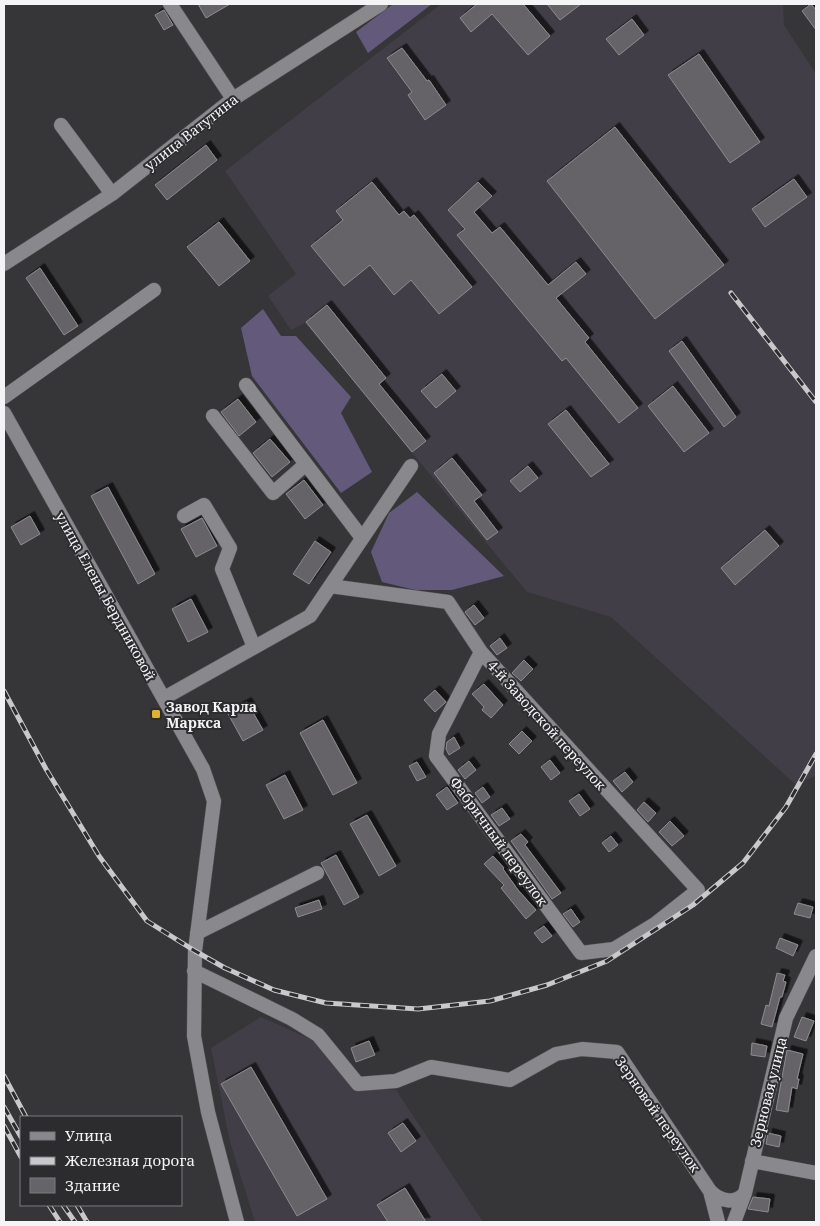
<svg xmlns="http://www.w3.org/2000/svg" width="820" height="1226" font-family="'Noto Serif',serif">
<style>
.built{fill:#413e47}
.forest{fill:#63597a}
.building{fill:#656468;stroke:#8c8b8f;filter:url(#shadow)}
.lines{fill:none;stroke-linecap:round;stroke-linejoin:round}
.minor-casing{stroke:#555557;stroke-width:15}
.minor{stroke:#89888c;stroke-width:14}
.rail-casing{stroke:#c9c8ca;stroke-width:5}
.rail{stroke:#2c2b2e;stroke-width:3;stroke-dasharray:9;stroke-linecap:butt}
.poi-dot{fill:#deb133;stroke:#2c2b2e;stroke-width:2}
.labels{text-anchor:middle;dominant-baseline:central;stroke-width:4;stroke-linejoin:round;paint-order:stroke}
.street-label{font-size:14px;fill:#f4f3f5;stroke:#2c2b2e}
.poi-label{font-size:14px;font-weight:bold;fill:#f4f3f5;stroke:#2c2b2e;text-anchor:start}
</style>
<defs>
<filter id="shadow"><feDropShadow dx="4.5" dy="-4.5" stdDeviation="0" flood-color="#0009"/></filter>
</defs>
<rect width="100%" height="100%" fill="#363538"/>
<path class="built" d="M441,4H783L784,25L816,74V776L795,784L611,617L527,592L305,323L291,330L268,296L296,274L225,171Z
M261,1017L317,1042L355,1087L396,1090L483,1222H255L230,1142L211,1048Z"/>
<path class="forest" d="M393,4H432L368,53L356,32Z
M263,309L281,336H296L351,397L341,413L372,472L341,493L252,376L241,328Z
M417,492L504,576L452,590H415L382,582L371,552L389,513Z"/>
<path class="building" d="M198,4H230L206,18Z
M477,4H523L550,36L528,55L492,14L471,32L460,18Z
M547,4H581L560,20Z
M811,4L816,10V30L802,11Z
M164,10L173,25L164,30L155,15Z
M632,19L644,35L619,55L606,39Z
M402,48L427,81L429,80L446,105L425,120L408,95L412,92L387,58Z
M699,54L760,142L730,163L668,75Z
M615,127L724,265L655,319L547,181Z
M206,145L217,160L167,200L155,185Z
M794,179L807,197L765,227L752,209Z
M372,182L399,215L404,211L410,218L414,215L472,287L439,314L411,280L394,295L370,265L344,286L311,246L343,220L336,211Z
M478,182L492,196L474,212L492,233L500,227L548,285L576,262L586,274L556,298L589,338L585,342L638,408L619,423L566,358L562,361L457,235L465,229L448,210Z
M219,222L250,261L219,286L187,247Z
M40,268L78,326L64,335L26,278Z
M327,305L386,378L379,384L426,441L412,452L306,322Z
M682,341L736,417L724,427L669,351Z
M442,374L456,391L436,408L421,391Z
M673,386L709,433L684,452L648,406Z
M238,399L256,422L239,436L221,412Z
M566,410L609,464L591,477L548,424Z
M270,439L290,462L272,477L253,453Z
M452,458L482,495L474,501L498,532L487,540L434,473Z
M528,466L538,478L520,492L510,481Z
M304,480L323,505L305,519L286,494Z
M108,487L155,574L138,584L91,496Z
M30,516L40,534L21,545L11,527Z
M202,518L217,546L196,557L181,529Z
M765,530L779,546L735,585L721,568Z
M315,541L331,552L309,584L293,574Z
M191,599L208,632L188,642L172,609Z
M474,605L484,618L475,625L465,612Z
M500,638L507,648L497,655L490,646Z
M524,660L533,669L521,681L512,673Z
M484,684L503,705L491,718L482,710L484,707L472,694Z
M435,690L446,702L435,712L424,700Z
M247,702L263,730L243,741L227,712Z
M323,720L357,783L333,795L300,733Z
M522,731L532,741L519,754L509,744Z
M454,737L460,748L449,755L446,749L447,742Z
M550,760L560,773L551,780L541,767Z
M469,761L476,770L465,779L458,770Z
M417,762L426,777L417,781L409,766Z
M625,772L633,782L622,792L613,781Z
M285,775L303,810L284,819L266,785Z
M447,787L458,803L447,810L436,795Z
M483,787L490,797L482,803L475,793Z
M579,794L590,809L580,816L569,801Z
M644,802L656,813L648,822L637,810Z
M502,808L510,819L499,826L491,815Z
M367,815L396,866L379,876L350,824Z
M670,821L684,836L672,846L659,832Z
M521,834L528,842L525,845L561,893L552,899L511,841Z
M611,836L618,845L609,852L602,843Z
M336,855L359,897L344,905L321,863Z
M493,856L504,868L503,869L518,890L536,910L526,919L501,888L504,885L484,864Z
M319,900L322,909L298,917L295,908Z
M798,903L813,907L810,918L794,914Z
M571,909L580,922L573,927L563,914Z
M544,926L552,936L542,943L534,933Z
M780,938L798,945L793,956L776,948Z
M777,973L785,975L783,981L786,982L782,997H780L772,1027L761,1024L766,1005L769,1006Z
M802,1017L814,1021L806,1041L794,1037Z
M369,1041L375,1055L356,1062L351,1048Z
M752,1043L767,1046L765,1057L751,1055Z
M787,1050L803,1054L797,1079H799L797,1089L792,1087L788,1112L776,1110Z
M251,1067L327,1199L297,1216L221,1084Z
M403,1123L416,1141L401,1152L388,1133Z
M768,1133L781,1136L779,1147L766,1144Z
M405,1188L426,1222H388L377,1205Z
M753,1197L770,1199L768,1212L748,1209Z"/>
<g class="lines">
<defs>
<path id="minor" d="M170,4L233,99
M61,125L112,194
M4,264L112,194L233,99L381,4
M246,385L362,538
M4,397L154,290
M4,413L203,769L214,801L195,951L194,1036L208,1112L237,1222
M213,416L273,493L306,464
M184,516L204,505L230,548L222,569L254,647
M330,586L448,602L481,652L698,890L655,924L614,949L581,953L436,756L439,734L481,652
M164,698L310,616L411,466
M197,933L317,873
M194,971L292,1019L318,1035L358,1084L396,1081L431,1067L510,1080L556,1054L582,1049L617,1052L710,1191L718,1222
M752,1161L816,1173
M710,1191C720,1201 735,1205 745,1193L786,1018L816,956
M734,1222L745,1193"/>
</defs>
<use href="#minor" class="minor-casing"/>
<use href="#minor" class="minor"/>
<defs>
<path id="rail" d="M731,293L816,402
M4,691L46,769L99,856L147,921L195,951L225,968L274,990L326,1003L418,1009L490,1001L547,985L607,961L693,905L743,863L786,807L816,754
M4,1076L26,1117
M4,1107L21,1137
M4,1126L21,1157
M49,1205L60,1222
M63,1205L75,1222
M77,1205L87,1222"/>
</defs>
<use href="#rail" class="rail-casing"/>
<use href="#rail" class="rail"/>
</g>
<rect class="poi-dot" x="151" y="709" width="10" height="10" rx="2.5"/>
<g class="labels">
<g class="street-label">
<text transform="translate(191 132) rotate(-38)">улица Ватутина</text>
<text transform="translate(106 596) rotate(61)">улица Елены Бердниковой</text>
<text transform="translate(547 725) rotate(48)">4-й Заводской переулок</text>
<text transform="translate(499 841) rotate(54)">Фабричный переулок</text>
<text transform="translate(768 1092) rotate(-76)">Зерновая улица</text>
<text transform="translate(658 1114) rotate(55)">Зерновой переулок</text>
</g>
<g class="poi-label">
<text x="166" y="706">Завод Карла<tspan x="166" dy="16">Маркса</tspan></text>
</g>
</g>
<rect width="820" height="1226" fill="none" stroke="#f4f3f5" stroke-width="10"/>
<rect x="20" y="1116" width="162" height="90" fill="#2c2b2e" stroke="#7c7b7e"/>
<rect x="30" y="1132" width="25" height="8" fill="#89888c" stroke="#7c7b7e"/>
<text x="65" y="1141" font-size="15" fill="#f4f3f5">Улица</text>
<rect x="30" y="1157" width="25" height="8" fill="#c9c8ca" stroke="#7c7b7e"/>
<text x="65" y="1166" font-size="15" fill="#f4f3f5">Железная дорога</text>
<rect x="30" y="1178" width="25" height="15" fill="#656468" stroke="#7c7b7e"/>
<text x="65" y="1191" font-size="15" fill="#f4f3f5">Здание</text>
</svg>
